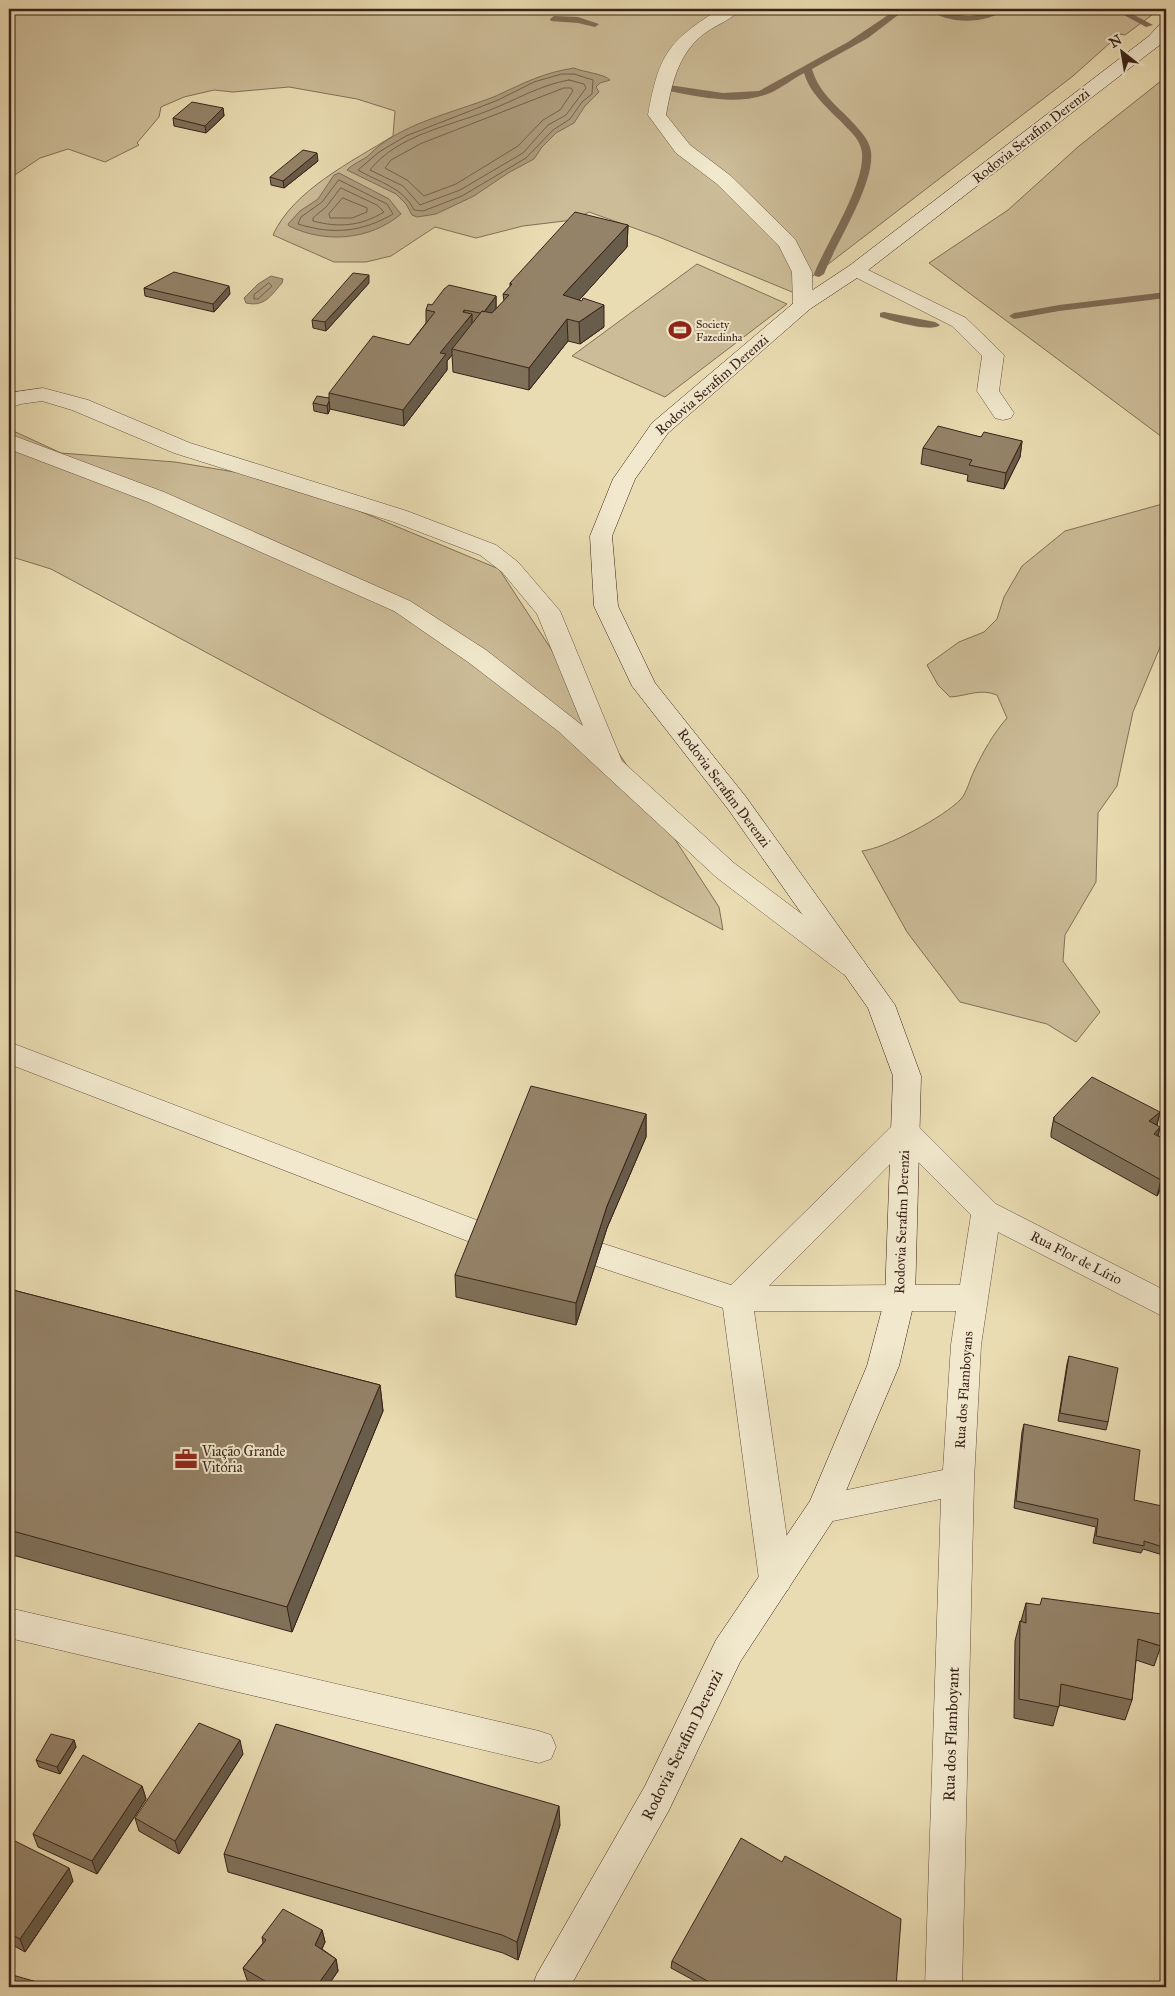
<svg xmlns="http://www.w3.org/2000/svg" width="1175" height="1996" font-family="'IM FELL Great Primer',serif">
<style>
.green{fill:#ccbc98;stroke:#826f58}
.water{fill:#ae9d7e;stroke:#7f6c56}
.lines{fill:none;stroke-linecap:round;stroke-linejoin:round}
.shore{stroke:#74604c;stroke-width:1}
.stream{fill:#7f6c56;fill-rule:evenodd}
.lane-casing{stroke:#65503f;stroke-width:1}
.street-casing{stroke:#65503f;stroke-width:1}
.secondary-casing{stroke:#392219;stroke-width:1}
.lane{fill:#f1e8cd;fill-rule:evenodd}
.street{fill:#f1e8cd;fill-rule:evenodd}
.secondary{fill:#f1e8cd;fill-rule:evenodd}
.wall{fill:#80715a;stroke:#392219}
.shaded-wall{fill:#685c4a;stroke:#392219}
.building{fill:#958369;stroke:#392219}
.labels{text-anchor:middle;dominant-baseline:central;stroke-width:4;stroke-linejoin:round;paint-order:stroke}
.far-poi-label{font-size:11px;fill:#392219;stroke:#f1e8cd;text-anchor:start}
.street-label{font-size:14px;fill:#392219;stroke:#f1e8cd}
.poi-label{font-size:14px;fill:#392219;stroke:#f1e8cd;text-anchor:start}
.near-street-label{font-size:16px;fill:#392219;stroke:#f1e8cd}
</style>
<rect width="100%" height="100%" fill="#eadcb2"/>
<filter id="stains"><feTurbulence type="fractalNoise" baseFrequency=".004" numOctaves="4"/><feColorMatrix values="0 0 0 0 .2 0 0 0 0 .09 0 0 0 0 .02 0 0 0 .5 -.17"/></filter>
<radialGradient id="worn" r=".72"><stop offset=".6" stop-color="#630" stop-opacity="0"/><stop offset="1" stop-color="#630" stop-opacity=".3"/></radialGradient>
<path class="green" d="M9,9H1160L1125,35L1120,34L1073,76L792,292L659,237L589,212L573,220L523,226L476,238L435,227L391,256L366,262H334L273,235C293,190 353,161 393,136L395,111L357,99L289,87L233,92L214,90L184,97L161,107L159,117L137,143L139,145L105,162L68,149L40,158L9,179Z
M1166,77V440L929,263L1008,210L1079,146Z
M697,264L787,304L665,397L572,356Z
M9,429L61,453L175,462L258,476L340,503L499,569L719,907L723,930L51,569L9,556Z
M1166,503V633L1133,712L1117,786L1098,813L1096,882L1065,935L1063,961L1100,1012L1076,1042L1047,1024L960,1002L907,932L862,851C886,848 944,817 961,799C967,792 970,779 974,771C983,752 993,734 1007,718L997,695C979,688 968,696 950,697L938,685L927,665L959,642L984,632L997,619L1004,597L1022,566L1065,531Z"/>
<path class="water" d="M574,68C583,72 605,74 610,80L600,83L596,87L599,92L585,106L574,123L556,133L542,147L534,159L508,173L474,196L436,214L417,217L412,215L406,204L396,194L347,170C352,164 362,161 369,155C398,124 456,112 496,96C524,83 542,73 574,68Z
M339,173L389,199L401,214C370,240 326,244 289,226L288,224L300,211L318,199L334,175Z
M271,276L283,279L282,283C270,297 264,307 246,303L244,298L258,284Z"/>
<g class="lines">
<path class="shore" d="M562,74H574L593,80L592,94L582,102L570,119L553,130L526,158L462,196L423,211L414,210C403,187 378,182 358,170L379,152L406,136L498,100L534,82Z
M569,80L584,84L586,88L566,115L548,125L523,153L460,190L420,205L403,186L370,170C397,135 450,126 490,110C516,100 540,85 569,80Z
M564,88H571L573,91L560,110L543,120L518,146L456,184L424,196L407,180L385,168L391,160L420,144Z
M339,180L387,204L393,214C362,232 333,235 298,224L301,217L322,202Z
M341,188L377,205L384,212C361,226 339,228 313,221V218L326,207Z
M343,198L367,208V212L352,218H330L329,214Z
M269,283L272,286L258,299H254V295Z"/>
<path class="stream" d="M897,9H906L868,38L812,69C819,94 839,107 856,126C863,134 870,142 871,152C875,184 836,243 824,274L819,277L815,276L814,274C826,243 865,185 862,153C861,143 855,136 849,130C833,112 811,97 804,73C792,79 782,88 770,93C738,106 701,97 669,91L664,88L669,85L723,93L759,91L848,42Z
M930,9C944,9 956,16 970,16C983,15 993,8 1005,9C989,24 945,25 930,9Z
M1113,9H1123L1153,25L1146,27Z
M554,16L578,17L599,24L595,27L578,23L551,21L550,19Z
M1166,292V298L1059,311L1014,319L1009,316L1014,313L1059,305Z
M884,312L935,322L940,325C932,333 892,321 880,317V313Z"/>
<defs>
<path id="lane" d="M9,1042L492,1226L496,1234L492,1242L481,1246L470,1242L9,1064Z
M905,1120L915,1123L919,1131L915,1139L769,1286L900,1285L911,1289L915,1298L911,1307L900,1311H754L793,1579L788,1590L776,1594L764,1590L759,1579L723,1308L587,1263L583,1254L587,1245L598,1242L731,1285L895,1123Z
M9,1608L539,1731L551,1735L556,1747L551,1759L539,1763L9,1638Z"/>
<path id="street" d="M720,9H740C733,19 718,24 708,31C679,50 672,82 666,115L690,145L731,176L795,239L812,272L813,305L810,309L803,311L796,309L793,305L792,272L779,246L717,184L676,153L648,115C659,54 668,41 720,9Z
M856,264L966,318L1000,351L1004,355L999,391L1014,413L1011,418L1003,420L995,418L977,391L982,356L952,326L849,274L846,270L849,266Z
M43,388L88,400L190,443L407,511L496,545L518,562L560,611L622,761L734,863L863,960L867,967L863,974L853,977L843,974L716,877L558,731L468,662L394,611L148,502L9,449V434L164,492L410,601L486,650L583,726L537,614L502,572L480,555L391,521L174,453L72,410L42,401L21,404L9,408V393Z
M905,1120L915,1123L996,1204L1166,1291V1318L998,1232L981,1345L974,1481L962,1987H925L941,1499L823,1523L812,1519L807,1509L812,1499L823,1495L943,1470L951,1345L956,1311H900L889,1307L885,1298L889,1289L900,1285H960L971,1215L895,1139L891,1131L895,1123Z"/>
<path id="secondary" d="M1166,23V39L1161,44L863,274L810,309L668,433L635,479L612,536L618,606L655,683L746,797L895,1005L921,1076L915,1298L899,1366L834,1519L740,1662L669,1810L570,1987H532L537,1974L645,1786L716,1640L810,1501L867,1366L885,1298L893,1076L868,1008L728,809L632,686L594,606L590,536L613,479L652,423L796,301L849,266L1149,36L1160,24Z"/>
</defs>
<use href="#lane" class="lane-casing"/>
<use href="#street" class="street-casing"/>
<use href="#secondary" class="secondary-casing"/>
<use href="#lane" class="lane"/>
<use href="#street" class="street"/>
<use href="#secondary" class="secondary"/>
</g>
<path class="wall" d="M223,108L224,116L206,133L174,126L173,118Z
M318,161L284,188L271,185L270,177Z
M628,225L627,247L579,300L604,327L580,344L568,341L529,390L453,372L452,355L447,361V370L404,426L330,409L328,414L314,411L313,403L329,398V393L409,345L426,323V310L432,305L496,296V309L504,301L503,294L510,287V283Z
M369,283L326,331L313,328L312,320Z
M144,288L230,294L214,312L145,296Z
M981,437L1022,441L1020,457L1004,489L967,481L968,475L921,464L923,448Z
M1160,1112L1157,1126L1160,1127L1158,1136L1166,1140V1179L1157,1196L1051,1137V1133L1054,1117Z
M646,1114V1137L607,1228L576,1325L456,1297L455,1275Z
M9,1289L380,1385L383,1411L292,1632L9,1554Z
M1069,1356L1108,1422L1106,1430L1058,1421L1067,1364Z
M1024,1424L1134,1500L1160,1532L1166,1533V1556L1143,1549L1141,1553L1093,1543L1096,1527L1014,1508L1022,1432Z
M1026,1603L1161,1646L1154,1666L1136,1660L1132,1700L1125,1720L1059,1705L1053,1726L1014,1718L1015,1641L1020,1621H1021Z
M74,1740L76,1747L60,1774L39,1767L36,1760Z
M243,1754L179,1854L139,1831L135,1818Z
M142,1786L146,1799L97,1874L38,1847L33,1834Z
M560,1825L518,1960L503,1953L228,1872L224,1854Z
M9,1838L73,1881L25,1952L9,1943Z
M782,1862L896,1987H706L671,1968L672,1961Z
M322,1930L325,1942L322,1949L336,1959L338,1971L327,1987H258L247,1980L243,1968L263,1943L262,1937Z"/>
<path class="shaded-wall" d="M223,108L224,116L206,133L205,126Z
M317,153L318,161L284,188L283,181Z
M628,225L627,247L563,318V295Z
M369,275V283L326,331L325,322Z
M229,286L230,294L214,312L213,304Z
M496,296V312L483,330V314Z
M604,305V327L580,344L579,322Z
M464,310L465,323L472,314V330L452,349V355L447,361V370L404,426L403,410L440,353Z
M567,319L568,341L529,390V368Z
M329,401L330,409L328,414L327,406Z
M1022,441L1020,457L1004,489L1006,473Z
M1160,1112L1156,1128L1149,1121Z
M646,1114V1137L607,1228L576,1325V1303L607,1206Z
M1160,1127L1156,1143L1154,1134Z
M1166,1171V1179L1157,1196L1161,1180Z
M380,1385L383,1411L292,1632L287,1607Z
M74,1740L76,1747L60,1774L57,1767Z
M240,1740L243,1754L179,1854L175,1841Z
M142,1786L146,1799L97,1874L92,1861Z
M559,1806L560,1825L518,1960L517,1942Z
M69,1868L73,1881L25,1952L20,1939Z
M322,1930L325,1942L318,1957L315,1945Z
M336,1959L338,1971L327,1987H316Z
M9,1966L12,1975L9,1979Z
M37,1982L39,1987H35Z"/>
<path class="building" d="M192,102L223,108L205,126L173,118Z
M303,150L317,153L283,181L270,177Z
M575,212L628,225L563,295L582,301L583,298L604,305L579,322L567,319L529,368L452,349L482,311L492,313L509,295L503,294L512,284L510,283Z
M174,272L229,286L213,304L144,288Z
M353,273L369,275L325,322L312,320Z
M449,285L496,296L484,312L482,311L480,313L464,310L463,312L472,314L440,353L446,354L403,410L329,393L373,336L409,345L435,312L426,310L428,304L432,305L444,289Z
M317,396L329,398V401L327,406L313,403Z
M938,426L981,437L984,432L1022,441L1006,473L969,465L972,460L923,448Z
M1092,1077L1160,1112L1149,1121L1160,1127L1154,1134L1166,1140V1171L1161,1180L1054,1121V1117Z
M531,1086L646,1114L607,1206L576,1303L455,1275Z
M9,1289L380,1385L287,1607L9,1530Z
M1069,1356L1118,1368L1108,1422L1060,1413Z
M1024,1424L1140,1450L1134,1500L1162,1506L1160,1532L1166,1533V1548L1144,1541V1546L1096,1536L1098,1519L1016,1501Z
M1042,1598L1162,1614L1161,1646L1138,1639L1132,1700L1061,1684L1059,1707L1019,1699L1020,1621L1026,1623V1603L1040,1605Z
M199,1723L240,1740L175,1841L135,1818Z
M276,1724L559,1806L517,1942L502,1935L224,1854Z
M51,1734L74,1740L57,1767L36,1760Z
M83,1755L142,1786L92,1861L33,1834Z
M9,1838L69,1868L20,1939L9,1933Z
M741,1838L782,1862L785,1856L901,1919L896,1987H718L672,1961Z
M283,1909L322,1930L315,1945L336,1959L316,1987H275L243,1968L266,1940L262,1937Z
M9,1974L37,1982L35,1987H9Z"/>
<defs>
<symbol id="stadium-bare" viewBox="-9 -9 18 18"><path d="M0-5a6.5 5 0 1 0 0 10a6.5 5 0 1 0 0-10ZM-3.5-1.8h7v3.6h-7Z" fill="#8f2418" stroke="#f1e8cd" stroke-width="2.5" paint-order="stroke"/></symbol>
<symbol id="office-bare" viewBox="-9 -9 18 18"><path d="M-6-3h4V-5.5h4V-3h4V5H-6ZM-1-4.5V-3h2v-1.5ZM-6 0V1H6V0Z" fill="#8f2418" stroke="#f1e8cd" stroke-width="2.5" paint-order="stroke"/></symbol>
</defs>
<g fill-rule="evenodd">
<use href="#stadium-bare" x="664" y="314" width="32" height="32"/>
<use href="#office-bare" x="170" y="1443" width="32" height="32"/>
</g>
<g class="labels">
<g class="far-poi-label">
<text x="696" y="324">Society<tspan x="696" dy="13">Fazedinha</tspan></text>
</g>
<g class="street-label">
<text transform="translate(1031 136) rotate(-38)">Rodovia Serafim Derenzi</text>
<text transform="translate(712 385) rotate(-41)">Rodovia Serafim Derenzi</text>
<text transform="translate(724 788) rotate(53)">Rodovia Serafim Derenzi</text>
<text transform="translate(902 1222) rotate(-88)">Rodovia Serafim Derenzi</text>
<text transform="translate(1076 1258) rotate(27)">Rua Flor de Lírio</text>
<text transform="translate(964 1390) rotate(-86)">Rua dos Flamboyans</text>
</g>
<g class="poi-label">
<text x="202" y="1451">Viação Grande<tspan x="202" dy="16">Vitória</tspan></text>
</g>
<g class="near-street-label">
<text transform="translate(951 1734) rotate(-88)">Rua dos Flamboyant</text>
<text transform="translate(682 1745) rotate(-64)">Rodovia Serafim Derenzi</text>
</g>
</g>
<rect width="1175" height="1996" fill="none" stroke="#eadcb2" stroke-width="30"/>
<rect x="10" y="10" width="1155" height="1976" fill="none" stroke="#392219" stroke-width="2.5"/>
<rect x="15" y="15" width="1145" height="1966" fill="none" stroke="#392219"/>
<g transform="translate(1122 52) rotate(329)" stroke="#f1e8cd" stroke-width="4" paint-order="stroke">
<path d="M0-4L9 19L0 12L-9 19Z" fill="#392219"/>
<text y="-8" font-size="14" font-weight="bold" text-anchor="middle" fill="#392219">N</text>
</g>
<rect width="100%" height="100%" filter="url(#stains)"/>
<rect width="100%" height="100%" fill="url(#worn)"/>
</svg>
